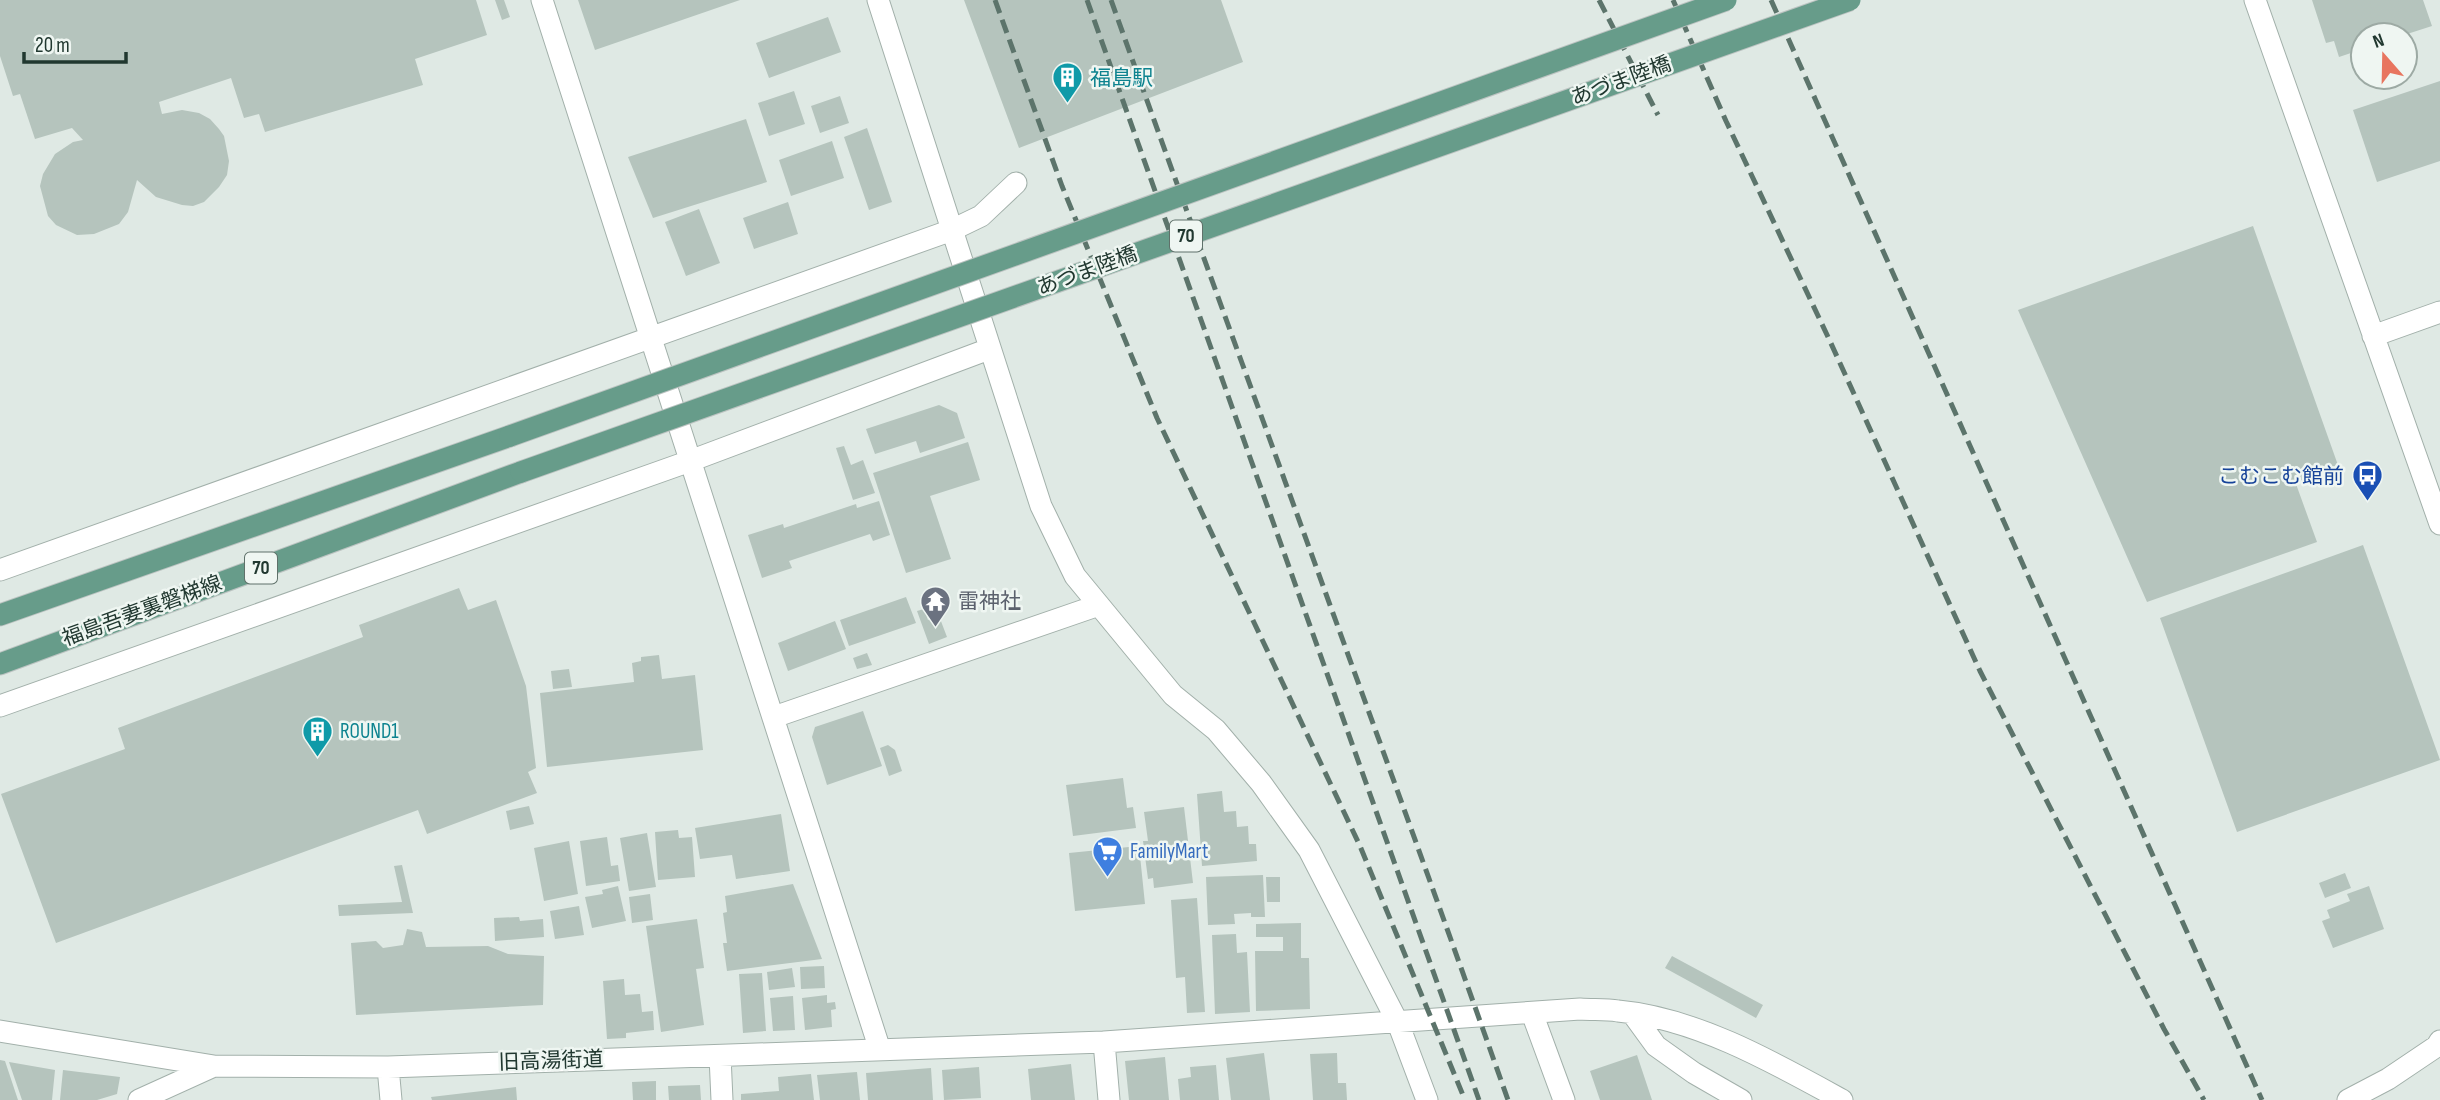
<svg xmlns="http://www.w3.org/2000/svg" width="2440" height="1100" font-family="'Sofia Sans Condensed','Noto Sans JP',sans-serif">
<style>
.building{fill:#b5c4bd}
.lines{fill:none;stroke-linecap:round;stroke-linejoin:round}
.minor-casing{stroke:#a2b0aa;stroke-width:23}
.major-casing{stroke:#bcc3c1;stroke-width:23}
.minor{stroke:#fff;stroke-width:21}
.major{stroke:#679c8a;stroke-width:21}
.rail{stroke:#5c746b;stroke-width:5;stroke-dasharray:14 7;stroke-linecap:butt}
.major-bridge-casing{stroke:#bcc3c1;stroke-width:23;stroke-linecap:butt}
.major-bridge{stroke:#679c8a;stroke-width:21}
.labels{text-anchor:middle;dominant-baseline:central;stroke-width:5;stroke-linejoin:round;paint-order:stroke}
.shield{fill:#eff6f2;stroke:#5f716a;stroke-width:2}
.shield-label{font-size:19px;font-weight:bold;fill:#213830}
.culture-label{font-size:21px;fill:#0d838f;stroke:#eff6f2;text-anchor:start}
.street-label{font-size:21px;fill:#213830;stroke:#eff6f2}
.transit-label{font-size:21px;fill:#164399;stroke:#eff6f2;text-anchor:end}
.worship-label{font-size:21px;fill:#5b616d;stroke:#eff6f2;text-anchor:start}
.shop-label{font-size:21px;fill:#366cbe;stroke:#eff6f2;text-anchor:start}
</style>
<rect width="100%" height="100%" fill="#dfe9e4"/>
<path class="building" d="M0,0H476L487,35L415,59L423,85L265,132L259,114L244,118L231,78L159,102L162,114L182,110L199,113L210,119L219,129L224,136L229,161L227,175L219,187L204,202L193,206L182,205L156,197L137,180L128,212L119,224L94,234L77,235L56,225L48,216L40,186L43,174L55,154L73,142L83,140L72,128L35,139L20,94L13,96L0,56Z
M495,0H504L510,17L502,20Z
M578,0H740L595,50Z
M964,0H1221L1243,62L1019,148Z
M2312,0H2423L2432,26L2404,35H2363V49L2339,57L2334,41L2326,43Z
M828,17L841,52L769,78L756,43Z
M2440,81V161L2377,182L2353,110Z
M794,91L805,124L769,136L758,103Z
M840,96L849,123L820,133L811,106Z
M746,119L767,182L653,218L628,157Z
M867,128L892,202L869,210L844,137Z
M832,141L844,178L791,196L779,160Z
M788,202L798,234L754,249L743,218Z
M699,209L720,263L686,276L665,222Z
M2253,226L2339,468L2296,484L2317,542L2147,602L2018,310Z
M939,405L957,413L965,438L920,453L916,441L875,454L866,429Z
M968,442L980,480L930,496L951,559L906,573L873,473Z
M844,446L851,465L863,460L875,493L853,500L836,448Z
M879,501L890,535L873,541L870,534L789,561L792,568L762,578L748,535L783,524L784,528L856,504L857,508Z
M2363,545L2440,760L2237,832L2160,618Z
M459,588L468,610L496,600L526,686L536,768L528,772L537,793L427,834L418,810L56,943L1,794L125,749L118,728L363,637L359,625Z
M906,597L916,623L849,646L840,620Z
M924,609L928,620L939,616L947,637L929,644L917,611Z
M835,621L846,649L788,671L778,643Z
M867,653L872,665L857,669L853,658Z
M659,655L662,679L695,675L703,750L547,767L540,693L634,682L632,663L641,661V657Z
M569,669L572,687L553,689L551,671Z
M863,711L882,766L827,785L812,737L815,727Z
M888,745L895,750L902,771L889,776L880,748Z
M1123,778L1127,808L1133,807L1136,828L1073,836L1066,785Z
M1222,791L1224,812L1236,811L1237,827L1248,826L1249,844H1256L1257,861L1202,866L1197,794Z
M529,806L534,824L510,830L506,811Z
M1184,807L1193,883L1154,888L1153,878L1148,879L1143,841H1148L1144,812Z
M781,814L790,871L736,879L732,855L700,859L695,828Z
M678,830L679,838L692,837L695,877L658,880L655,832Z
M647,833L656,887L629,891L620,838Z
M607,837L611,866L618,865L620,881L586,886L580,841Z
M569,841L578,894L544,901L534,848Z
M1139,846L1145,904L1075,911L1069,853Z
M402,865L413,913L339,916L338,905L402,902L394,866Z
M2345,873L2351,888L2325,898L2319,883Z
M1263,875L1265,917H1251V913L1234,914L1235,924L1208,925L1206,877Z
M1266,877H1280V902H1267Z
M793,884L822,959L727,971L723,943H727L723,913L727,912L725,896Z
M618,886L626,921L592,928L585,897L603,894L602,890Z
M2369,886L2384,929L2333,948L2322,921L2330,918L2327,910L2350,901L2347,894Z
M650,894L653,920L632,923L629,897Z
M1197,898L1205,1012L1187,1013L1185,977L1176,978L1171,900Z
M579,906L584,935L555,939L550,911Z
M519,917L520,921L543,919L544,937L495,941L494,918Z
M697,919L704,968L696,969L704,1025L661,1032L646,926Z
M1301,923V958H1309L1310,1009L1256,1011L1255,951H1283V937H1256V924Z
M407,929L422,932L426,947L488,946L508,954L544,956L543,1005L356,1015L351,943L376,941L383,948L403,945Z
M1236,934L1237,953L1247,952L1250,1012L1215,1014L1212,935Z
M1672,956L1763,1005L1756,1018L1665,968Z
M824,966L825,988L801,989L800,967Z
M792,968L795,987L769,990L767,972Z
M762,973L766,1031L743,1033L739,974Z
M624,979L625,995L640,994L642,1012L653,1011L654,1030L626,1033V1038L607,1039L603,981Z
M827,995V1003L835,1002L836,1009L831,1010L832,1027L805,1030L802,998Z
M793,996L795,1030L773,1031L770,998Z
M1264,1053L1270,1100H1231L1226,1058Z
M1337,1053L1338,1083H1346L1347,1100H1313L1310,1054Z
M1637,1055L1652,1100H1600L1590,1071Z
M1165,1057L1169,1100H1129L1125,1061Z
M0,1060L5,1061L18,1100H0Z
M9,1062L55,1070L52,1100H22Z
M1071,1064L1075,1100H1031L1028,1069Z
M1216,1065L1219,1100H1180L1178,1079L1191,1077L1190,1067Z
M979,1067L981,1098L944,1100L942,1070Z
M931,1068L933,1100H868L866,1073Z
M63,1070L120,1077L117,1094L97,1100H60Z
M857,1072L860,1100H820L817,1075Z
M811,1074L814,1100H741V1094L779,1091L778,1077Z
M656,1081V1100H633L632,1082Z
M700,1085L701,1100H669L668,1086Z
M516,1087L517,1100H432L431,1097Z"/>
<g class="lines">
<defs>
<path id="minor" d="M542,0L880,1050
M878,0L1041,506L1075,576L1173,695L1216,730L1261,783L1309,850L1398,1023L1427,1100
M2255,0L2440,524
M2373,336L2440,312
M0,570L952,230L981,216L1016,183
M0,706L690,461L989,349
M774,717L1099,605
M1532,1013L1564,1100
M1632,1013L1656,1046L1694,1073L1741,1100
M0,1031L214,1066L388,1067L1104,1042L1580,1009C1593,1010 1605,1009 1618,1011C1696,1018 1775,1063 1842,1100
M1104,1042L1109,1100
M720,1056L722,1100
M388,1067L391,1100
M139,1100L214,1066
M2348,1100L2388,1079L2437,1046L2440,1041"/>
<path id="major" d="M0,615L510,436
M0,664L521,472"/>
</defs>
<use href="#minor" class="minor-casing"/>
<use href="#major" class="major-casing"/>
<use href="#minor" class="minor"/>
<use href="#major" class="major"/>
<path class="rail" d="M995,0L1062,186L1157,418L1360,846L1465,1100
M1087,0L1479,1100
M1111,0C1242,367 1378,732 1508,1100
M1599,0L1658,115
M1673,0L1726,121L1829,339L1980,671L2164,1029L2204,1100
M1771,0L2262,1100"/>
<defs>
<path id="major-bridge" d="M510,436L1726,0
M521,472L1850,0"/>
</defs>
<use href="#major-bridge" class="major-bridge-casing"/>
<use href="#major-bridge" class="major-bridge"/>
</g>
<defs>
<symbol id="building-pin" viewBox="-11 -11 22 30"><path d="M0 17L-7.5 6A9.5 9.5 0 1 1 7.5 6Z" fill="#0f9aa8" stroke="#eff6f2"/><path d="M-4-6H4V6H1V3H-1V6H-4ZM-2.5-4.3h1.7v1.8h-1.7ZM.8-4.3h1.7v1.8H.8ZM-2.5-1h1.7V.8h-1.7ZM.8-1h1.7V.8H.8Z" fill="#fff"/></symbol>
<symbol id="bus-pin" viewBox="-11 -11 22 30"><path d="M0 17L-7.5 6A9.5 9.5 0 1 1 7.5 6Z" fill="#1a4fb4" stroke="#eff6f2"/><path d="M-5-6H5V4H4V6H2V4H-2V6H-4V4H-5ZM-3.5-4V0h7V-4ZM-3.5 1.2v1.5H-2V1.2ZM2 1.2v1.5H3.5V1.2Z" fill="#fff"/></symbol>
<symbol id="temple-pin" viewBox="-11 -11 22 30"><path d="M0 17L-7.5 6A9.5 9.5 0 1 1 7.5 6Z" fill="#6b7280" stroke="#eff6f2"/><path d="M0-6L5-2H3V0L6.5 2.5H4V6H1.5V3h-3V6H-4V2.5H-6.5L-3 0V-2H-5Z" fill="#fff"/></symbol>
<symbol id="supermarket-pin" viewBox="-11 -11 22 30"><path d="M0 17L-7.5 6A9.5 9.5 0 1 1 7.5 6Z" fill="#3f7fe0" stroke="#eff6f2"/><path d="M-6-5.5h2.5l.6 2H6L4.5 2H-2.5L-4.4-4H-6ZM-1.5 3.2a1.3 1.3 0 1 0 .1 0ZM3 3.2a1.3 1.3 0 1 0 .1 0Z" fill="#fff"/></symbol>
</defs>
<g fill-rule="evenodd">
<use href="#building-pin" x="1050" y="60" width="35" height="47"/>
<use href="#bus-pin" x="2350" y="458" width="35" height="47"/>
<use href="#temple-pin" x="918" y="584" width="35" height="47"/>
<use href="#building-pin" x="300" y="714" width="35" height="47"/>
<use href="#supermarket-pin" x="1090" y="834" width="35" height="47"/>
</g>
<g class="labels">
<g class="shield">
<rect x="1170" y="220.5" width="32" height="31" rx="5"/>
<rect x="245" y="552.5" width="32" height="31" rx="5"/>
</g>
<g class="shield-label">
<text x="1186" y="236">70</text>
<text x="261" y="568">70</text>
</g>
<g class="culture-label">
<text x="1090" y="78">福島駅</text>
<text x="340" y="731">ROUND1</text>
</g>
<g class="street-label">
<text transform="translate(1621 81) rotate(-20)">あづま陸橋</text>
<text transform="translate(1087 271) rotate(-20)">あづま陸橋</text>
<text transform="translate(142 611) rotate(-20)">福島吾妻裏磐梯線</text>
<text transform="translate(551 1061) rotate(-2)">旧高湯街道</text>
</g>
<g class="transit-label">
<text x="2344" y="476">こむこむ館前</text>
</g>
<g class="worship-label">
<text x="958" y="601">雷神社</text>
</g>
<g class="shop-label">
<text x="1130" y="851">FamilyMart</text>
</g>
</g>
<g transform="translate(2384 56) rotate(340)"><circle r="33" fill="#eff6f2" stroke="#9daaa4" stroke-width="2"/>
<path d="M0-5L12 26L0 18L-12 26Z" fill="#e8755f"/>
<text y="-10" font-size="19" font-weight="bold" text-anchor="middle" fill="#213830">N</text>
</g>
<path d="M24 52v10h102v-10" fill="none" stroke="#213830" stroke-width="3.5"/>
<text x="35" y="52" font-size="21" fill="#213830" stroke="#eff6f2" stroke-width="5" paint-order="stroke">20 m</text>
</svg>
